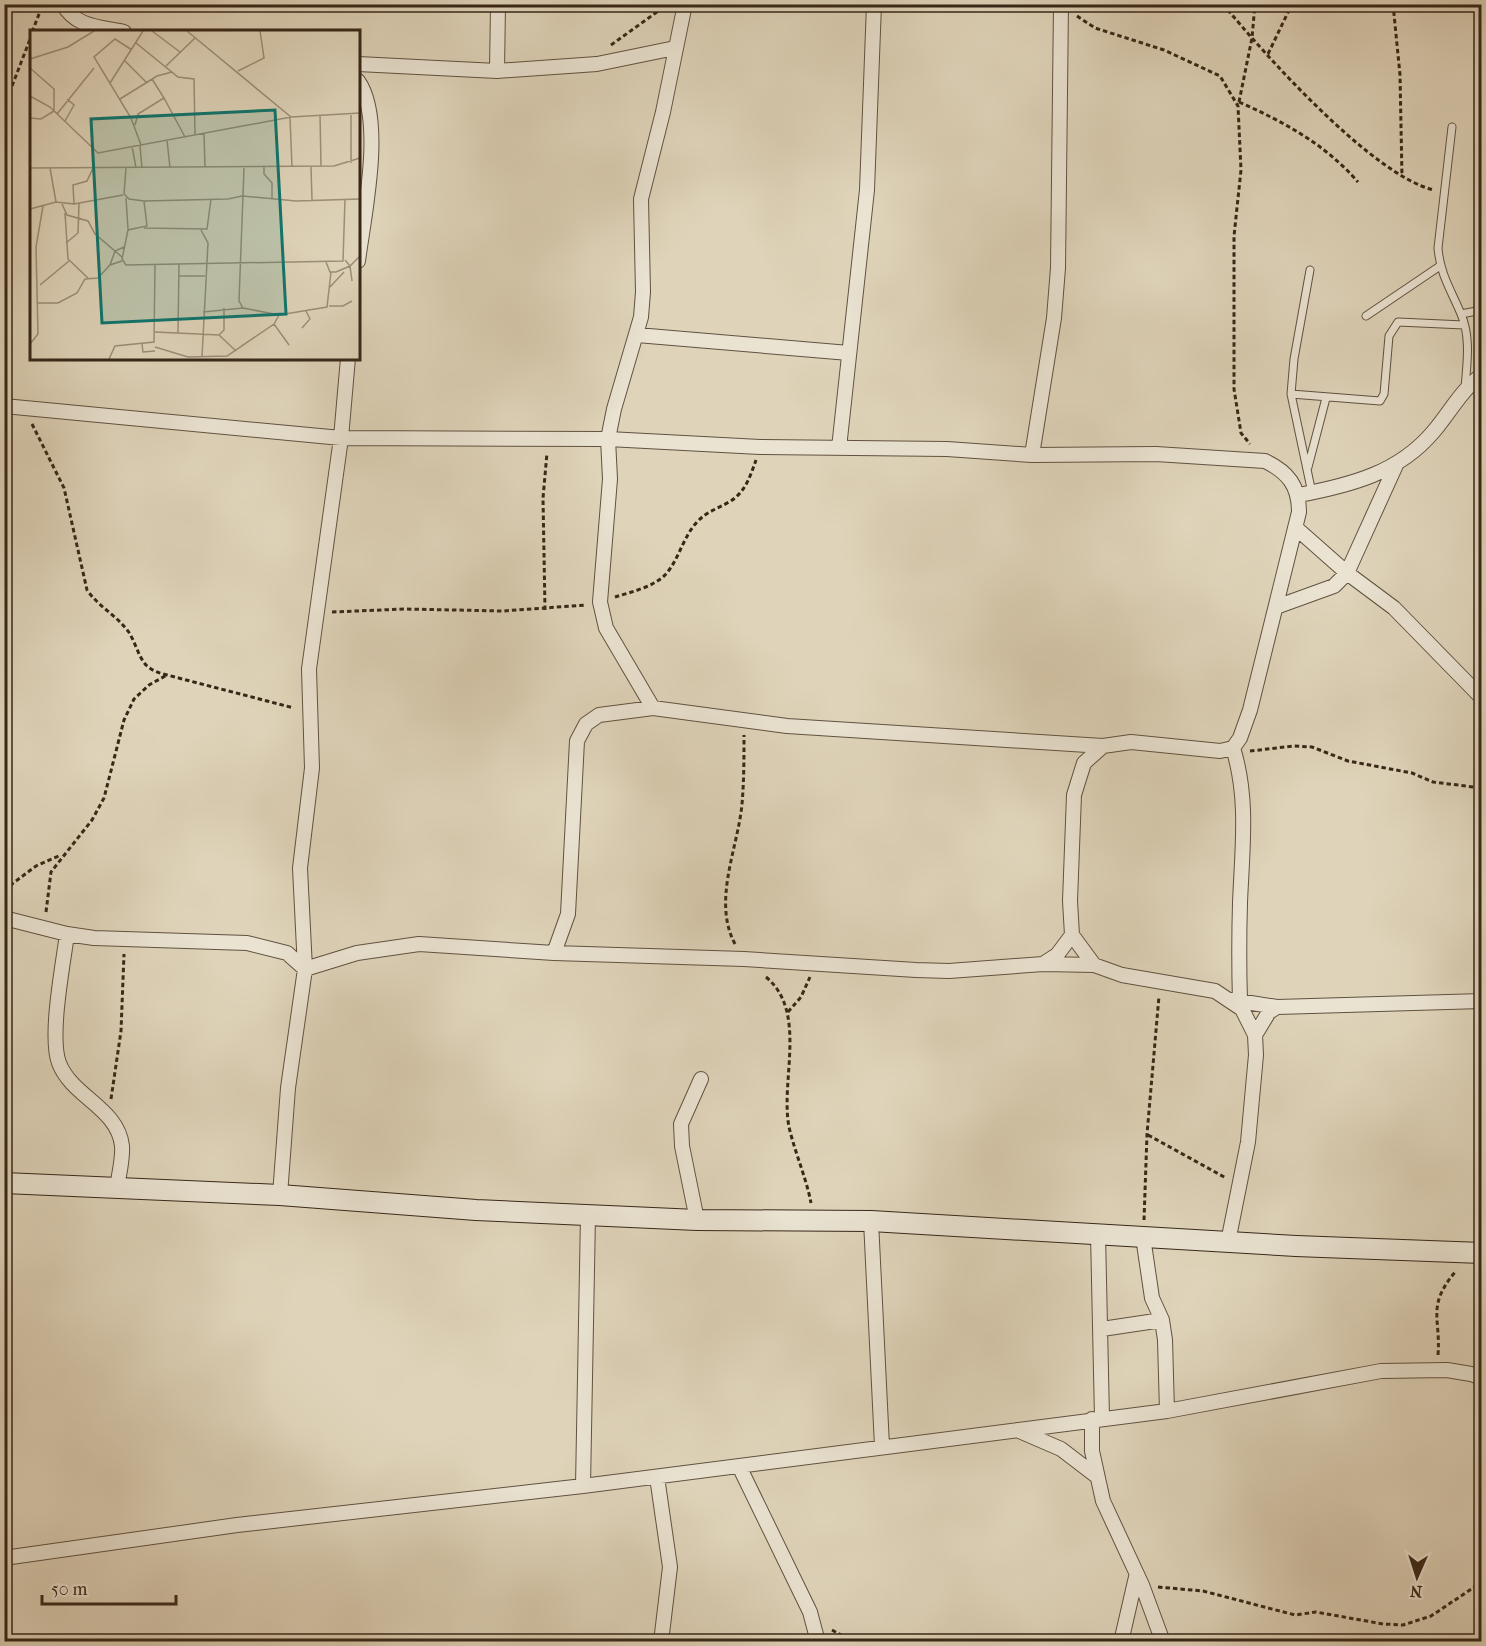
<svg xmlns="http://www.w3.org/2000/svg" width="1486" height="1646" font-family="'IM FELL French Canon',serif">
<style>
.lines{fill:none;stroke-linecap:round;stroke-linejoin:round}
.lane-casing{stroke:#615240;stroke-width:9}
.street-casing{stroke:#615240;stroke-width:16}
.secondary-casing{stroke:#372718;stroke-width:22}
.path{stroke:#372718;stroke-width:3;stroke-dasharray:4.5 3;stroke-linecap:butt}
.lane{stroke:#eae3d2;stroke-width:7}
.street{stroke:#eae3d2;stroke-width:14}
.secondary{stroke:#eae3d2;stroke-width:20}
.inset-road{fill:none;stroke:#9c8f79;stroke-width:1.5}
.view{fill:#0f766e;fill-opacity:0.15;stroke:#0f766e;stroke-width:3}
.inset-edge{fill:none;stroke:#372718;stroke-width:3}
</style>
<rect width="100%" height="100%" fill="#dfd4ba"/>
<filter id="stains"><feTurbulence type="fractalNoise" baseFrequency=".00333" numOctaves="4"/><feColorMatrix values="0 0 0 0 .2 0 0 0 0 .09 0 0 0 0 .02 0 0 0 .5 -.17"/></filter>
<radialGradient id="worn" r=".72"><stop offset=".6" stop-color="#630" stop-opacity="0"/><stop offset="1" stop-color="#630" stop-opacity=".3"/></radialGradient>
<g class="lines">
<defs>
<path id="lane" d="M1452,127L1438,248C1440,274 1451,290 1461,314C1471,337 1467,363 1465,388
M1310,270L1294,359L1291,394L1312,493
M1461,314L1482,310
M1366,316L1440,266
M1291,394L1380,401L1384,394L1389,336L1398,322L1464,325
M1308,467L1326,398"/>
<path id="street" d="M63,4C75,27 100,27 124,32
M358,64L497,71L597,64L675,48
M497,71L498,4
M358,81C385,119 364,215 358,261
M637,335L849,353
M4,406L341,438L608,439L760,447L947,449L1032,455L1156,454L1265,461C1288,472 1299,486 1299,512L1250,710L1240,738L1233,748L1220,751L1131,742L1103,746L1084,763L1074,795L1070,901L1072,935L1094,965
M839,448L867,190L874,4
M1032,455L1054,318L1058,268L1061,4
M1299,495C1351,485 1399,473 1434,431C1450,412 1462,389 1482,375
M1296,528L1347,573L1394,608L1482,698
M1276,607L1334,586L1347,573L1396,465
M653,708L606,628L600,602L610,479L608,439L614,409L641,317L643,292L641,199L663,112L685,4
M1233,748C1249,799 1242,850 1240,903C1239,936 1239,968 1240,1001
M4,918L67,934L94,938L247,943L287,953L305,969L357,953L419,944L554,953L744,959L916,970L949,971L1043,964L1094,965L1122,975L1215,991L1242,1009L1255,1035L1256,1055L1248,1142L1228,1242
M67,934C63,965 49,1036 59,1063C72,1097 118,1108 122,1146C123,1159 119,1174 117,1187
M554,953L568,914L577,741L586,724L599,715L653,708L787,726L1103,746
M1043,964L1057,955L1072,935
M1232,1000L1277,1007
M1255,1035L1269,1012L1277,1007L1482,1001
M280,1195L288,1088L305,969L300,868L312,768L309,669L341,438L348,358
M697,1220L682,1146L681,1124L701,1079
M871,1221L882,1446
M1098,1234L1102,1418
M1143,1237L1152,1298L1162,1320L1165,1340L1167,1411
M1102,1329L1162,1320
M1092,1419V1451L1103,1501L1142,1585L1163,1642
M1017,1430L1061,1449L1095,1475
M739,1466L810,1612L818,1642
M657,1477L670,1567L661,1642
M583,1486L588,1215
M4,1558L237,1525L583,1486L1167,1411L1381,1371L1447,1370L1471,1374L1482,1378
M1121,1642L1136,1577"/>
<path id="secondary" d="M4,1183L280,1195L476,1210L697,1220L871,1221L1296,1246L1482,1253"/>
</defs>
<use href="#lane" class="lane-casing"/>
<use href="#street" class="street-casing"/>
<use href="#secondary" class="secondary-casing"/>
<path class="path" d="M1223,4C1264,54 1373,176 1434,190
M1393,4L1400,75L1402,177
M1077,16L1095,28L1164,50L1220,76L1238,106L1241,170L1234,236V389L1241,433L1250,444
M32,32L43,4
M611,45L668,4
M1268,54L1292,4
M1239,102C1284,122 1325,144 1358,182
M1239,102L1252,38L1255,4
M4,107L32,34
M32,424L64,488L87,590C99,607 116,615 128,631C135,641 138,656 146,665C152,671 159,673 167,675L294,708
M615,597C631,592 654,587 666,574C679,559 683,537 697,522C706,512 717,509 729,502C745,493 750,477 756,460
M545,610L543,498L547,453
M332,612L405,609L503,611L586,605
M1250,751L1294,746L1312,747L1348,761L1412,773L1433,782L1482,788
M4,890L36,866L61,855
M46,912L51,872L92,820L104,798L124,720L134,699L149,685L167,675
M735,944C712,901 738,848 742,804C744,781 744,758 744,735
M766,977C808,1012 780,1080 789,1127C795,1153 806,1177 811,1203
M788,1012L801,997L810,977
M111,1099L121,1031L124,954
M1148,1135L1226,1178
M1144,1220L1147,1134L1159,996
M1438,1355C1441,1318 1426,1306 1456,1271
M1158,1587L1203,1591L1295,1615L1316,1612L1383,1624L1403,1625L1431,1616L1482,1582
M832,1630L848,1639L865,1642"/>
<use href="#lane" class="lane"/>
<use href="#street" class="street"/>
<use href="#secondary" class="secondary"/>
</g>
<g transform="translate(30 30)">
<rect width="330" height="330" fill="#dfd4ba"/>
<path class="inset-road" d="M122,1L150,22M157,1L261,87M106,13L148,47L164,49L165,104M102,20L85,9L64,27L101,88L111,115M0,29L38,17L64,1M95,31L117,53M136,36L165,8M0,38L24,59V81L11,89L0,88M208,41L234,28L230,1M80,53L113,1M0,66L20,77L68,123L261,87L330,83M134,68L155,107M90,69L127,46L142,42M27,84L64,38M290,85L291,136M260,88L262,137M35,91L44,75L37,69M105,95L108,84L134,68L122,49M174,103L175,137M137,110L140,138M102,116L106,138M110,116L112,138M321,133V83M234,137V144L242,153V168M281,137L282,170M0,138L304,136L330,128M20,138L26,172M96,138L94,164L99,169L114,171L198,169L212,166L266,171L330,169M214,138L209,271L213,278L249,285L297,277L301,242M96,168L98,199M114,171L117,196L98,200L92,229L96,235L313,231L315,169M32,174L37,185L58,191L65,204L92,227M44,174L43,155L57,151L63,138M0,179L26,172L44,174L93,165M35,183L38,229L58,248M114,198L177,199L181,169M171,200L178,213L172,327M36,213L48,203L49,173M315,230L320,236L322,251M296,232L300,242H306L320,236L330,226M80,235L85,221L94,217M148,246H175M10,255L39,231M300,257L314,242M7,273H28L47,263L55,249L68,248L80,235L92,231M299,276H313L322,271M173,282L213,278M244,294L259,315M272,298L280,289L276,281M125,302L189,305L194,300V278M148,304L149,234M189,305L206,321M0,314L8,304L6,217L13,176M112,314L113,322L125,321M125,317L158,327L197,326L244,294L249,285M79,329L85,316L124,312L125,234"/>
<path class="view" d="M245,80L256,284L72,293L61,89Z"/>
<rect width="330" height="330" class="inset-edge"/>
</g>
<rect width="1486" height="1646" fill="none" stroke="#dfd4ba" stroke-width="24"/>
<rect x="6" y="6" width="1474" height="1634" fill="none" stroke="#372718" stroke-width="3"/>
<rect x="12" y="12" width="1462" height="1622" fill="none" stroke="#372718" stroke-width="1.5"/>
<g transform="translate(1417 1577) rotate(183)" stroke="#eae3d2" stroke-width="4.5" paint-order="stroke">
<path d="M0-4.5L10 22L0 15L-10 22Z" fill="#372718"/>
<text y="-9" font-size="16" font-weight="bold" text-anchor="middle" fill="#372718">N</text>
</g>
<path d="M42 1595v9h134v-9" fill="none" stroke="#372718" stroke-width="3"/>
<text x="51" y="1595" font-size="18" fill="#372718" stroke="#eae3d2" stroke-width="4.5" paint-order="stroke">50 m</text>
<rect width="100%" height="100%" filter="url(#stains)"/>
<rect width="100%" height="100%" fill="url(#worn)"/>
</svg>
